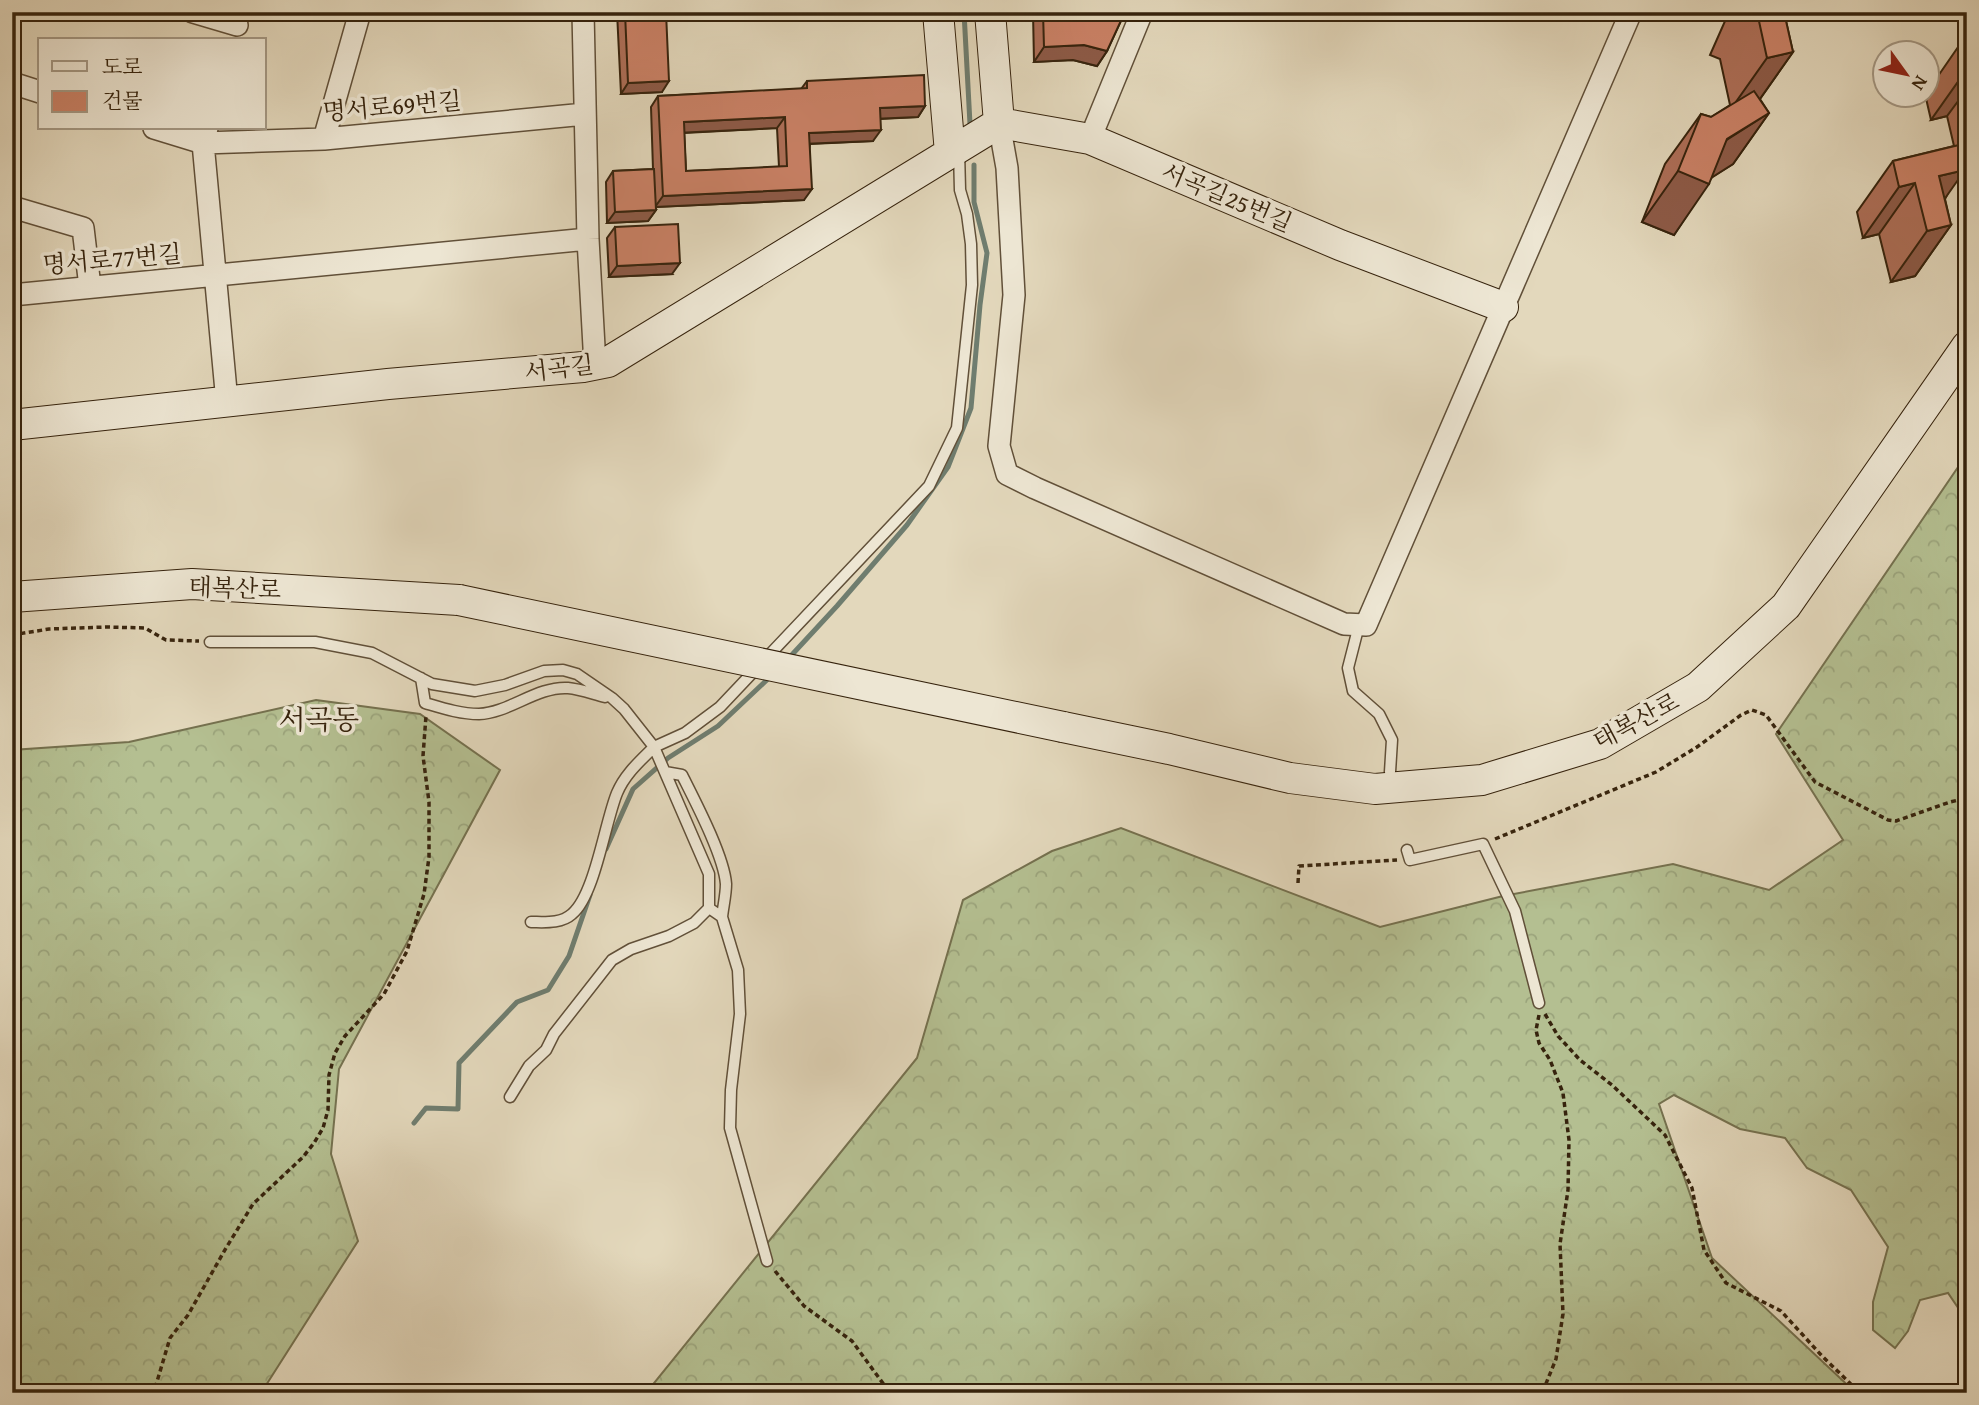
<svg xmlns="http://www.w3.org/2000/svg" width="1979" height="1405" font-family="'Gentium Book Plus','Noto Serif KR',serif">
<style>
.forest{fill:url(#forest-crowns);stroke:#75714f;stroke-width:2}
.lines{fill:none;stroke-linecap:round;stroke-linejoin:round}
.stream{stroke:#6f7d6f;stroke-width:5}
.lane-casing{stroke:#615039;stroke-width:13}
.street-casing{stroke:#615039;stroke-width:24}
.secondary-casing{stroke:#36230d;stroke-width:32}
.path{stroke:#36230d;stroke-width:3.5;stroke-dasharray:5 3.5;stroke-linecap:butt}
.lane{stroke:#ede6d3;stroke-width:10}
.street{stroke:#ede6d3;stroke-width:21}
.secondary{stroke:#ede6d3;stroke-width:30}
.secondary-bridge-casing{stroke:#36230d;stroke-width:32;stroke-linecap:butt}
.secondary-bridge{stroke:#ede6d3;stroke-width:30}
.wall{fill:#ae6f58;stroke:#36230d;stroke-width:2;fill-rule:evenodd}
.shaded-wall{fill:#8d5a47;stroke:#36230d;stroke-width:2}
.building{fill:#ca8166;stroke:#36230d;stroke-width:2;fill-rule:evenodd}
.labels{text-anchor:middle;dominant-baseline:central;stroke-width:7;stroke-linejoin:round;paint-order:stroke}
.street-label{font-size:24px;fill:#36230d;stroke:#ede6d3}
.quarter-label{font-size:28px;fill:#36230d;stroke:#ede6d3}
</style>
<defs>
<pattern id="forest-crowns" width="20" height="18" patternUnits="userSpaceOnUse" patternTransform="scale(1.75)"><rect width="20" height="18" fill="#b4bf91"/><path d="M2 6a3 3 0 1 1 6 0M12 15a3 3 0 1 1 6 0" fill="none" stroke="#9ba47c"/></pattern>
</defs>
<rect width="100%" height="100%" fill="#e3d8bc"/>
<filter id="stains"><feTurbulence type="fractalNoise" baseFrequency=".00286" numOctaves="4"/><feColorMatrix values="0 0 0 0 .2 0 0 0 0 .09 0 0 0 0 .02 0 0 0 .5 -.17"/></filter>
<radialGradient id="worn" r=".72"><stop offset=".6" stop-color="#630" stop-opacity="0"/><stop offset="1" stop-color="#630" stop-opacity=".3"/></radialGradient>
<path class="forest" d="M1967,454V1321L1948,1293L1920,1300L1908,1331L1895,1348L1873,1330V1302L1888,1247L1851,1190L1807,1168L1785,1138L1740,1129L1674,1095L1659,1104L1712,1258L1856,1393H646L917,1058L963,900L1052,851L1121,828L1380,927L1503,896L1673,864L1769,890L1843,840L1776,734Z
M316,700L420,714L500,770L339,1069L331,1154L358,1241L261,1393H12V750L129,742Z"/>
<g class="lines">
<path class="stream" d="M964,12L970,124
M788,659L837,606L907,525L948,467L971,408L980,305L987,253L974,202V165
M606,849L633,789L668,758L718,726L771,676
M414,1123L426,1108L458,1109L459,1063L517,1002L548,990L569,956L590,895"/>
<defs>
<path id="lane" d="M1359,625L1348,668L1353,691L1379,714L1392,740L1390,772
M210,642H315L372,653L432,684L475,691L505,685L544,671L563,670L577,674L612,698L624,709L654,747C640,761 625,774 617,793C605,822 595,895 572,914C561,924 544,922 531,922
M421,678L425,703C442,708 460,714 479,714C509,713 537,686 568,688C580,689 593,694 605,697
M665,772L682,775C695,801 724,856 726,884C726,895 723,907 722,917
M1407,850L1410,860L1483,844L1515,911L1539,1003
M510,1097L529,1066L546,1050L554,1034L612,960L631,949L669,936L694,923L709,908
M767,1261L730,1128L731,1090L740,1014L738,970L722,917L709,908V874L654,747L685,733L720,707L929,486L957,428L972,285L971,244L967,214L960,190L959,151"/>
<path id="street" d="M193,12L237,25
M583,12L588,239L595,365
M12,83L40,92
M999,123L1007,168L1014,295L999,446L1007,474L1035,488L1344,624L1366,625L1631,12
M154,128L203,143L324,139L585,114
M207,128L203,143L227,402
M324,139L360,12
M1090,139L1142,12
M12,207L83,228L90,287
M12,295L588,239"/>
<path id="secondary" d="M938,12L950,153
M990,12L999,123
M12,425L388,384L583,367L608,362L999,123L1090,139L1340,245L1503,307
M12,597L192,584L459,600
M1063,727L1169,749L1290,778L1375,789L1482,780L1600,744L1698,687L1786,606L1967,346"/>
</defs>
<use href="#lane" class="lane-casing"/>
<use href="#street" class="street-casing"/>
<use href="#secondary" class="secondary-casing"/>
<path class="path" d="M12,635L49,629L107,627L145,628L166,640L199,641
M1495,839L1656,772L1697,747L1741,715L1752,710L1766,715L1815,782L1888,820L1896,821L1950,802L1967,798
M1298,883L1299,866L1397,860
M1545,1014L1558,1036L1580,1060L1612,1085L1665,1135L1692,1188L1704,1250L1726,1283L1781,1311L1822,1356L1860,1393
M1539,1015L1536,1030L1539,1043L1550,1060L1563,1093L1569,1140L1568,1190L1560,1244L1563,1314L1556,1359L1543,1391L1541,1393
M775,1271L804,1306L852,1341L890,1393
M148,1393L156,1385L170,1338L188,1315L226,1248L253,1204L303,1157L314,1143L323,1128L328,1110L329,1075L335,1053L345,1036L384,994L407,951L424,894L429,857V802L423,756L426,716"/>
<use href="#lane" class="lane"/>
<use href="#street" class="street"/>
<use href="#secondary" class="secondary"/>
<defs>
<path id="secondary-bridge" d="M459,600L1063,727"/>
</defs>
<use href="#secondary-bridge" class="secondary-bridge-casing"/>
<use href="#secondary-bridge" class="secondary-bridge"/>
</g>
<path class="wall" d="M617,12H666L662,92L621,94Z
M1033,12H1125L1107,51L1097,66L1073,60L1034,62Z
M1729,12H1784L1793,52L1760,99L1769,113L1733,164L1712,177L1674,235L1642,222L1665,164L1701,114L1711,117L1730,105L1720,59L1710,55Z
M1967,36V162L1963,163L1945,199L1951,225L1915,276L1891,282L1879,234L1863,238L1857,212L1893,161L1954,146L1947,116L1931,120L1925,94H1927V92L1965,37Z
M807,81L925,106L918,117L880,119L873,141L810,144L804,200L656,207V210L648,221L607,223L606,182L613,171L653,169L651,107L658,96L801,89ZM777,128L779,167L686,171L684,133Z
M615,227L672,274L609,277L607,238Z"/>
<path class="shaded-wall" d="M1084,45L1107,51L1097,66L1073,60L1034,62L1044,47Z
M1793,52L1757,103L1731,109L1767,58Z
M1967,69V89L1947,116L1931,120Z
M669,81L662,92L621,94L628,83Z
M925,106L918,117L872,119L880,108Z
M1769,113L1733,164L1705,182L1709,184L1674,235L1642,222L1678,171Z
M785,117L777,128L676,133L684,122Z
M881,130L873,141L802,144L809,133Z
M1967,153V162L1959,164Z
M1965,170L1929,221L1939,176Z
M1915,183L1879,234L1863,238L1899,187Z
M812,189L804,200L655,207L663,196Z
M656,210L648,221L607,223L615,212Z
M1951,225L1915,276L1891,282L1927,231Z
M680,263L672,274L609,277L617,266Z"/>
<path class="building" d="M625,12H666L669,81L628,83Z
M1043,12H1125L1107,51L1084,45L1044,47Z
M1757,12H1784L1793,52L1767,58Z
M924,75L925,106L880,108L881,130L809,133L812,189L663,196L658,96L807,88V81ZM785,117L787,166L686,171L684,122Z
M1754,91L1769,113L1727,139L1709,184L1678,171L1701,114L1711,117Z
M1959,145L1965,170L1939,176L1951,225L1927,231L1915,183L1899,187L1893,161Z
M654,169L656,210L615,212L613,171Z
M678,224L680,263L617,266L615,227Z"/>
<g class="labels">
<g class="street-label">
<text transform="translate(392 106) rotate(-5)">명서로69번길</text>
<text transform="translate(1227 197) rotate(23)">서곡길25번길</text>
<text transform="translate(112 259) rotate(-5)">명서로77번길</text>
<text transform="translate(559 368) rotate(-7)">서곡길</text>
<text transform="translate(235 588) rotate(2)">태복산로</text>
<text transform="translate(1636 721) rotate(-28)">태복산로</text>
</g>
<g class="quarter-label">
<text x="319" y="718">서곡동</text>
</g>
</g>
<rect width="1979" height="1405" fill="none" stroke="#e3d8bc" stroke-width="42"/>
<rect x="14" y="14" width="1951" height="1377" fill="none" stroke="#36230d" stroke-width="3.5"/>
<rect x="21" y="21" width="1937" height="1363" fill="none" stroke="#36230d" stroke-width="2"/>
<rect x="38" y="38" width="228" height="91" fill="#ede6d3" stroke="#a49884" stroke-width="2"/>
<rect x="52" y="61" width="35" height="10" fill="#ede6d3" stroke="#a49884" stroke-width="2"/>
<text x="102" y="74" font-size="21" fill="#36230d">도로</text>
<rect x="52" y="91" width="35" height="21" fill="#ca8166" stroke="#a49884" stroke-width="2"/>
<text x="102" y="108" font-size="21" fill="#36230d">건물</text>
<g transform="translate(1906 74) rotate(123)"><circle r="33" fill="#ede6d3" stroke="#a49884" stroke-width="2"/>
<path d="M0-5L12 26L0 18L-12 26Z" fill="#8f2418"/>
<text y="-10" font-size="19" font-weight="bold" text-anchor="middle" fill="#36230d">N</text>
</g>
<rect width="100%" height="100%" filter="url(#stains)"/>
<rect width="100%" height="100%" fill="url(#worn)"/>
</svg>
